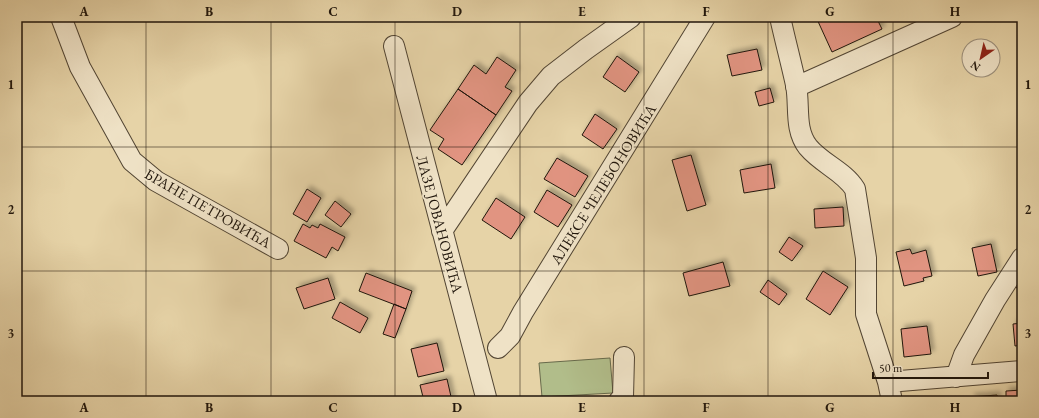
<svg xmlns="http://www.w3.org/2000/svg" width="1039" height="418" font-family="'EB Garamond',serif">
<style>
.green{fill:#b1bd8a;stroke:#686a4b}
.building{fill:#e19481;stroke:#20160c;filter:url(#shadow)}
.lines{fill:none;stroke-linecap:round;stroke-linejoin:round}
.minor-casing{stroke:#524533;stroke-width:22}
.minor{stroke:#efe2c6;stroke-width:20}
.grid{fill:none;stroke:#20160c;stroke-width:1;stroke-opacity:0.55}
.labels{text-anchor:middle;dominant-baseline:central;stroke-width:3.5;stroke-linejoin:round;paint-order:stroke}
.street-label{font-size:15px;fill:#20160c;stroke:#efe2c6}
.neatline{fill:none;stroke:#20160c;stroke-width:1.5}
.grid-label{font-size:13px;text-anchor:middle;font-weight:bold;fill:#20160c}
</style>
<defs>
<filter id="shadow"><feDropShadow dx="3.5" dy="-3.5" stdDeviation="2" flood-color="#0004"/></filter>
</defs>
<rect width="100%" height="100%" fill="#e6d3a7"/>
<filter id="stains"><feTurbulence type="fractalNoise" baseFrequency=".005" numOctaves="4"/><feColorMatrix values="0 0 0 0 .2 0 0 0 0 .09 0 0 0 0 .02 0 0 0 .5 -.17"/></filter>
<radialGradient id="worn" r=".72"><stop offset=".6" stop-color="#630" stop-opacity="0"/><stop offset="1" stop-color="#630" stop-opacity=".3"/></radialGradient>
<path class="green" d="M610,358L613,393L542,397L539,363Z"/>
<path class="building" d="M816,17H876L882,29L832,52Z
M757,49L762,70L732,76L727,55Z
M617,56L639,72L625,92L603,77Z
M497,57L516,70L505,87L512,91L496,115L458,89L474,65L486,74Z
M770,88L774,102L759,106L755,92Z
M458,89L496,115L462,165L438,149L444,139L430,130Z
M595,114L617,129L603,149L582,135Z
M691,155L706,205L687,211L672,160Z
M557,158L588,176L575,197L544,179Z
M771,164L775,188L744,193L740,170Z
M307,189L321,198L307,222L293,214Z
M547,190L572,205L558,227L534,212Z
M496,198L525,217L511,239L482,220Z
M335,201L351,214L341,227L325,215Z
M843,207L844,226L815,228L814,209Z
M303,224L310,228L312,225L318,228L320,224L345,237L338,251L332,247L326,258L294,241Z
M789,237L803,246L792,261L779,252Z
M991,244L997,272L978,276L972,248Z
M910,249L912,254L926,250L932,276L923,278L924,281L904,286L896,252Z
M723,262L730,286L689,296L683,273Z
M823,271L848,287L830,315L806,299Z
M366,273L412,291L406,309L359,291Z
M1017,277L1022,279V289L1014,287Z
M328,278L335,299L304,309L296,288Z
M768,280L787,294L779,305L760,292Z
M340,302L368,318L360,333L332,318Z
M394,304L406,309L395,338L383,334Z
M1022,323V345L1015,346L1013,324Z
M927,326L931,354L904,357L901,329Z
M437,343L444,371L418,377L411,349Z
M447,379L452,401H424L420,385Z
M1022,390V401H1006V391Z
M997,395L998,401H972L971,397Z"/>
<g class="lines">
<defs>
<path id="minor" d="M61,17L80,67L132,161L156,181L278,249
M780,17C785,40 791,62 796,85C800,106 794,129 808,147C822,164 844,171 855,189L866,258V314L888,382L892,401
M394,46L487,401
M796,87L952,17
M442,231L528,103L551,76L586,49L631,17
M498,348L510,336L523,312L705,17
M956,377L964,355L995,300L1022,258
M888,382L1022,371
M619,401L623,397L624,357"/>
</defs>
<use href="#minor" class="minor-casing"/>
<use href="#minor" class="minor"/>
</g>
<path class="grid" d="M146,17V401M271,17V401M395,17V401M520,17V401M644,17V401M768,17V401M893,17V401M17,147H1022M17,271H1022"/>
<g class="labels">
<g class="street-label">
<text transform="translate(603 184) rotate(-58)">АЛЕКСЕ ЧЕЛЕБОНОВИЋА</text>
<text transform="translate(208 208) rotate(30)">БРАНЕ ПЕТРОВИЋА</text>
<text transform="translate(440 224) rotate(75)">ЛАЗЕ ЈОВАНОВИЋА</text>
</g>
</g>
<rect width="1039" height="418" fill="none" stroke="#e6d3a7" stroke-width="44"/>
<g transform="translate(981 58) rotate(214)"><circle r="19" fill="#efe2c6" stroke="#9c907c"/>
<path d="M0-3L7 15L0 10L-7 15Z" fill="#8f2418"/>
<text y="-6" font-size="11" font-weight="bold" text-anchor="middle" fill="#20160c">N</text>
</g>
<path d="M873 372v6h115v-6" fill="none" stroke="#20160c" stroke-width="2"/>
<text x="879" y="372" font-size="12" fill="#20160c" stroke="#efe2c6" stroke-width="3" paint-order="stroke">50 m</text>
<rect x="22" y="22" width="995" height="374" class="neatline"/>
<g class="grid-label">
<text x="84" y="16">A</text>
<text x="209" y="16">B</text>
<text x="333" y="16">C</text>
<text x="457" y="16">D</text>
<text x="582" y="16">E</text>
<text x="706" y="16">F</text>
<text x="830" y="16">G</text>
<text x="955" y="16">H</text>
<text x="11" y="89">1</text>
<text x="1028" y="89">1</text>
<text x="11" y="214">2</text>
<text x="1028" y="214">2</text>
<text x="11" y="338">3</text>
<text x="1028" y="338">3</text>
<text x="84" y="412">A</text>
<text x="209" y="412">B</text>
<text x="333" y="412">C</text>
<text x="457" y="412">D</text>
<text x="582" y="412">E</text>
<text x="706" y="412">F</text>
<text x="830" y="412">G</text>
<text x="955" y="412">H</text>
</g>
<rect width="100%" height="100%" filter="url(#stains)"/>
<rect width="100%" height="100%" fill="url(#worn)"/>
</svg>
